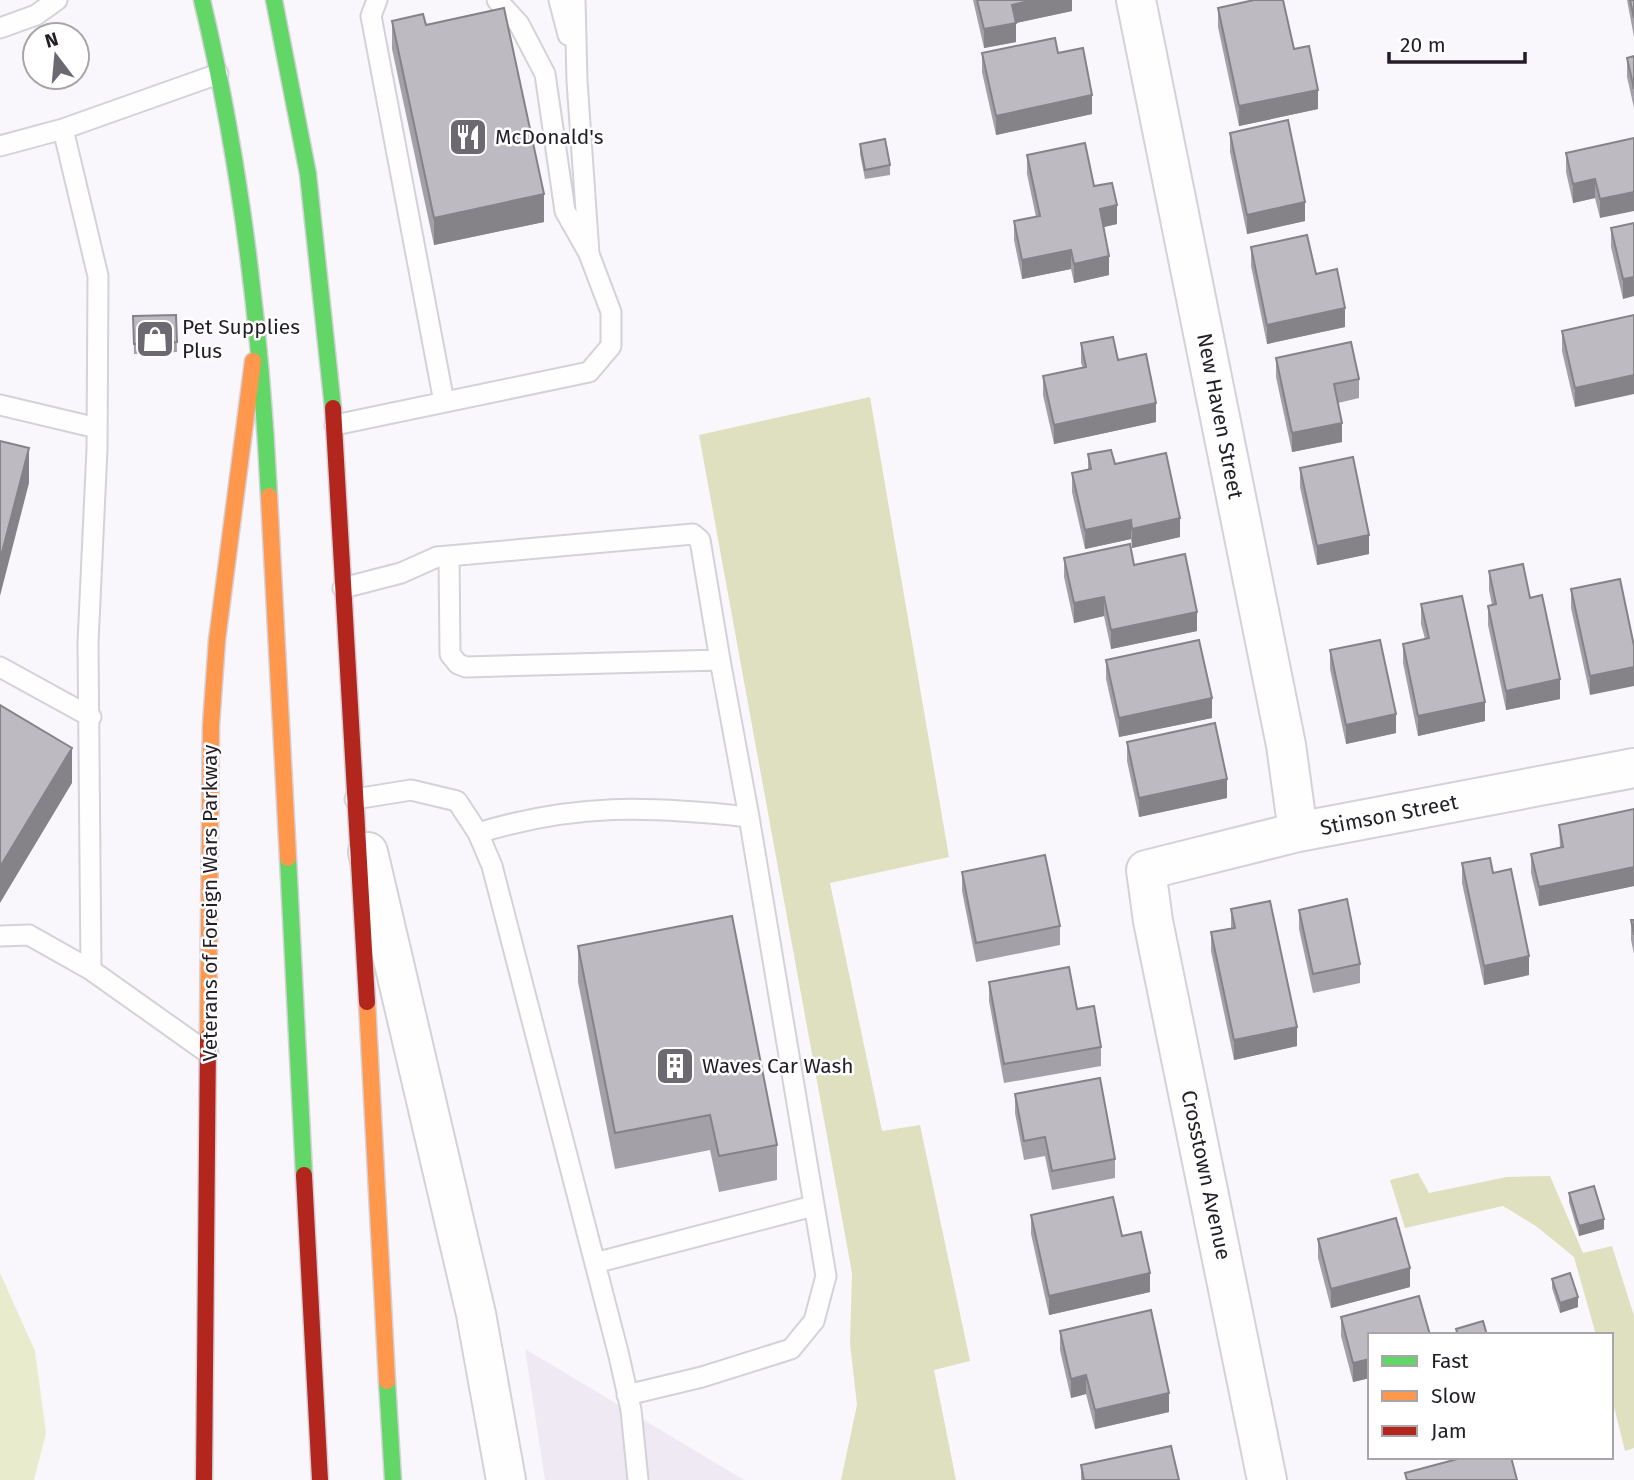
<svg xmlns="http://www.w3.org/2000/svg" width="1634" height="1480" font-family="'Fira Sans',sans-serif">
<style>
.built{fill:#eee9f3}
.green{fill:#e9ebcd}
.forest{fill:#dee0c0}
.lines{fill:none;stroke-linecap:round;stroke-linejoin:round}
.lane-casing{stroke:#d5d1d9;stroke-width:23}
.street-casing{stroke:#d5d1d9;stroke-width:42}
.fast-casing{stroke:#d5d1d9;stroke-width:19}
.slow-casing{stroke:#d5d1d9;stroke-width:19}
.jam-casing{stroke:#d5d1d9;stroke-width:19}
.lane{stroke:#fefefe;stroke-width:19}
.street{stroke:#fefefe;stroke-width:38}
.fast{stroke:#63d668;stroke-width:16}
.slow{stroke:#ff974d;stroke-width:16}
.jam{stroke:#b3261e;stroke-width:16}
.wall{fill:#a3a0a7}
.shaded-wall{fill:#858288}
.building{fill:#bebac2;stroke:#858288;stroke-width:2}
.labels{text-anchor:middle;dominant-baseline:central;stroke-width:5;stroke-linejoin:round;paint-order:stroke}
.poi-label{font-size:21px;fill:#221d27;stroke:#fff;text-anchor:start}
.street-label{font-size:21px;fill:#221d27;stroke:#fff}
</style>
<rect width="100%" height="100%" fill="#f9f7fb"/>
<path class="built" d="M525,1349L744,1480H545Z"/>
<path class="green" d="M0,1273L35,1351L46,1433L34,1480H0Z"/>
<path class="forest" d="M870,397L949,857L830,883L882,1131L920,1125L970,1361L934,1370L956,1480H841L857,1405L850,1343L852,1273L699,435Z
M1418,1173L1429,1193L1507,1177L1550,1176L1583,1253L1612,1246L1634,1316V1448L1625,1451L1611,1395V1335H1596L1574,1257L1536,1226L1503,1206L1405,1228L1390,1180Z"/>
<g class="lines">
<defs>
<path id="lane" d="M377,0L371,16L444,402
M497,0L519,24L545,74L565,211L587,250
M559,0L568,35
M0,28L36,15L57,0
M0,146L63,129
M0,405L97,428
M335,425L589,372L611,346V312L589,254L577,81L575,0
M343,588L401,573L437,557L693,534L700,540L720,660L466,667L458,664L450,654L449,556
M720,660L749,817
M0,667L91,717
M355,799L411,790L457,801L478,833L492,866L619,1356L631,1410L638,1480
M478,833C576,803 648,806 749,817L826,1276L814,1321L791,1349L702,1377L627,1395
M0,936L29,935L91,970L208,1053
M91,970L88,643L97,449L98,276L63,129L218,74
M595,1263L813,1206"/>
<path id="street" d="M1136,0L1286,745L1298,832
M368,852L476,1314L506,1480
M1267,1480L1153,921L1146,870L1298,832L1634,768"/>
<path id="fast" d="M202,0C241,163 261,329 269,496
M274,0L308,174L333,408
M288,858L304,1175
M387,1381L393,1480"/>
<path id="slow" d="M269,496L288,858
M367,1002L387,1381
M208,1037L211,725L217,640L253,361"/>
<path id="jam" d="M333,408L367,1002
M304,1175L320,1480
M204,1480L208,1037"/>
</defs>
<use href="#lane" class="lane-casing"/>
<use href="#street" class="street-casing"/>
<use href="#fast" class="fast-casing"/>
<use href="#slow" class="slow-casing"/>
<use href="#jam" class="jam-casing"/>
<use href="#lane" class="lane"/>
<use href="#street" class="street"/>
<use href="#fast" class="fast"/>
<use href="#slow" class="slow"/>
<use href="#jam" class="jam"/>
</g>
<path class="wall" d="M973,0H1072V11L1016,23V42L984,48Z
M1627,0H1634V37Z
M1218,8L1294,49L1318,109L1239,126L1218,27Z
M392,21L426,25L544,222L434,245L392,49Z
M982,53H1058L1092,114L996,135L982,72Z
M1634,56V108L1627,77V58Z
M1230,133L1305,221L1247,234L1230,152Z
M1634,138L1600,218L1595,198L1573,203L1566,172V153Z
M860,144L890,165V175L865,179L860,154Z
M1027,155L1094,186L1117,224L1103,227L1109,275L1074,283L1071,269L1022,279L1014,240V221L1036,217L1027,174Z
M1634,223L1623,299L1611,247V228Z
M1251,247L1316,274L1345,327L1267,344L1251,266Z
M176,315L177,352L134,354L133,316Z
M1634,315L1575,407L1562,351V331Z
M1081,343L1118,360L1156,422L1054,444L1043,395V376L1083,368L1081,363Z
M1276,358L1359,379V398L1338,403L1342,442L1292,452L1276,377Z
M1088,454L1115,464L1180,537L1132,548L1131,539L1085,549L1072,492V473L1088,469Z
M1300,468L1369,554L1317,565L1300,487Z
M1064,558L1134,565L1197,631L1111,649L1104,616L1074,623L1064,577Z
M1489,571L1530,598L1560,699L1506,710L1488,625V606L1492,605L1489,590Z
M1620,579L1590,695L1571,608V589Z
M1421,604L1485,721L1418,736L1403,663V644L1425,639L1421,624Z
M1330,650L1396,733L1346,744L1330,669Z
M1106,660L1212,718L1119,737L1106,679Z
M1127,742L1227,798L1139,817L1127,761Z
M1634,809V886L1539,906L1531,873V854L1560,848L1559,825Z
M1462,863L1493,873L1529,975L1484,985L1462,883Z
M962,872L1060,926V945L976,962L962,891Z
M1231,909L1297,1046L1234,1060L1211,951V932L1231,928Z
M1299,910L1360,964V983L1313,993L1299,929Z
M1631,920H1634V954L1631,940Z
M578,946L777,1145V1180L719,1192L710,1150L615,1169L578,982Z
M989,982L1077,1009L1101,1047V1066L1004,1083L989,1001Z
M1015,1094L1115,1159V1178L1052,1190L1045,1156L1024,1160L1015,1113Z
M1569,1193L1604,1229L1579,1236L1569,1202Z
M1031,1215L1122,1236L1150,1292L1049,1315L1031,1234Z
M1318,1239L1410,1287L1331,1308L1318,1258Z
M1552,1279L1578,1307L1560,1313L1552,1288Z
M1341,1317L1370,1335V1378L1353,1382L1341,1336Z
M1060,1331L1169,1412L1095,1429L1086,1394L1071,1398L1060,1350Z
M1081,1465L1179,1480H1081Z"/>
<path class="shaded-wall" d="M1033,0H1072V11L1016,23V42L984,48V29L1012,5Z
M1318,90V109L1239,126V106Z
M1092,95V114L996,135V116Z
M1595,179V198L1573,203V184Z
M1634,192V211L1600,218V199Z
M544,194V222L434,245V218Z
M1305,202V221L1247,234V215Z
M1117,205V224L1100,228V209Z
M1071,250V269L1022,279V260Z
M1109,256V275L1074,283V264Z
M1634,277V296L1623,299V279Z
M1345,308V327L1267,344V325Z
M1634,375V394L1575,407V388Z
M1156,403V422L1054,444V425Z
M1342,423V442L1292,452V433Z
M29,448V483L0,596V560Z
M1180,518V537L1132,548V529Z
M1131,520V539L1085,549V530Z
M1369,535V554L1317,565V546Z
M1104,597V616L1074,623V603Z
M1197,612V631L1111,649V630Z
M1634,667V686L1590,695V676Z
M1560,679V699L1506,710V691Z
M1212,698V718L1119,737V718Z
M1485,702V721L1418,736V716Z
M1396,714V733L1346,744V725Z
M72,748V783L0,903V867Z
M1227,779V798L1139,817V798Z
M1634,867V886L1539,906V887Z
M1529,956V975L1484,985V966Z
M1297,1027V1046L1234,1060V1040Z
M1604,1219V1229L1579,1236V1226Z
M1410,1268V1287L1331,1308V1289Z
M1150,1273V1292L1049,1315V1296Z
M1578,1297V1307L1560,1313V1303Z
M1370,1359V1378L1353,1382V1363Z
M1086,1375V1394L1071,1398V1379Z
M1169,1393V1412L1095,1429V1410Z"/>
<path class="building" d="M977,0H1033L1012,5L1016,23L984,29Z
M1254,0H1283L1294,49L1309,46L1318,90L1239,106L1218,8Z
M1630,0H1634V18Z
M504,8L544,194L434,218L392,21L423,14L426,25Z
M1055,38L1058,53L1083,48L1092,95L996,116L982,53Z
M1634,56V89L1627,58Z
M1288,120L1305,202L1247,215L1230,133Z
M1634,138V192L1600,199L1595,179L1573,184L1566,153Z
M885,139L890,165L865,170L860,144Z
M1085,143L1094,186L1112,183L1117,205L1100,209L1109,256L1074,264L1071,250L1022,260L1014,221L1040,216L1027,155Z
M1634,223V277L1623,279L1611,228Z
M1307,235L1316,274L1337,269L1345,308L1267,325L1251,247Z
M176,315L177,342L134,344L133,316Z
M1634,315V375L1575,388L1562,331Z
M1113,337L1118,360L1146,354L1156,403L1054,425L1043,376L1086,367L1081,343Z
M1351,342L1359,379L1334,384L1342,423L1292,433L1276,358Z
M0,441L29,448L0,560Z
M1111,450L1115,464L1166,453L1180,518L1132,529L1131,520L1085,530L1072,473L1091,469L1088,454Z
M1353,457L1369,535L1317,546L1300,468Z
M1130,544L1134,565L1185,554L1197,612L1111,630L1104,597L1074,603L1064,558Z
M1523,564L1530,598L1542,595L1560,679L1506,691L1488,606L1496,604L1489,571Z
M1620,579L1634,646V667L1590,676L1571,589Z
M1462,596L1485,702L1418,716L1403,644L1429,638L1421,604Z
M1199,640L1212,698L1119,718L1106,660Z
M1380,640L1396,714L1346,725L1330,650Z
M0,705L72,748L0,867Z
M1215,723L1227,779L1139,798L1127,742Z
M1634,809V867L1539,887L1531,854L1563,847L1559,825Z
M1045,855L1060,926L976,943L962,872Z
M1490,858L1493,873L1511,869L1529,956L1484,966L1462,863Z
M1347,899L1360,964L1313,974L1299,910Z
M1270,901L1297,1027L1234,1040L1211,932L1235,928L1231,909Z
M732,916L777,1145L719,1156L710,1115L615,1133L578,946Z
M1631,920H1634V935Z
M1069,967L1077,1009L1094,1006L1101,1047L1004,1064L989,982Z
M1100,1078L1115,1159L1052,1171L1045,1137L1024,1141L1015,1094Z
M1594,1186L1604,1219L1579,1226L1569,1193Z
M1113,1197L1122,1236L1141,1232L1150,1273L1049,1296L1031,1215Z
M1396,1218L1410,1268L1331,1289L1318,1239Z
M1570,1273L1578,1297L1560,1303L1552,1279Z
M1419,1296L1430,1335H1370V1359L1353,1363L1341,1317Z
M1151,1310L1169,1393L1095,1410L1086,1375L1071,1379L1060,1331Z
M1483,1321L1487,1335H1458L1456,1329Z
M1171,1446L1179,1480H1084L1081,1465Z
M1465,1457H1511L1517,1480H1407L1405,1473Z"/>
<defs>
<symbol id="restaurant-square" viewBox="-11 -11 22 22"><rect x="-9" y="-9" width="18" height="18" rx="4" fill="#6d6971" stroke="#fff"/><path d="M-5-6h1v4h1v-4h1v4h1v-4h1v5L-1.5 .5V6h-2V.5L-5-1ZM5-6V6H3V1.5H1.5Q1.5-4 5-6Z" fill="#fff"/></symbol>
<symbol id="shop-square" viewBox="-11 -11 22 22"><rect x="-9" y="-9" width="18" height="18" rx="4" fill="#6d6971" stroke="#fff"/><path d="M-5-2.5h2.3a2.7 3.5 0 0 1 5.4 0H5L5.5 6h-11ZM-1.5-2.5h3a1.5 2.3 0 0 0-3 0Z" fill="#fff"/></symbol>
<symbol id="building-square" viewBox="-11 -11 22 22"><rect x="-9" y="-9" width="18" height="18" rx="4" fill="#6d6971" stroke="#fff"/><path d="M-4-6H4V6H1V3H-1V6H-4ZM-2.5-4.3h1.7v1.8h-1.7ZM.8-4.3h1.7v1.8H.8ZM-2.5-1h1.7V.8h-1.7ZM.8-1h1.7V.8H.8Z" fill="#fff"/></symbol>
</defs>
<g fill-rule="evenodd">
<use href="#restaurant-square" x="446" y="115" width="44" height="44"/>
<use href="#shop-square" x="133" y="317" width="44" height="44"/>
<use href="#building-square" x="653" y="1044" width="44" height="44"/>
</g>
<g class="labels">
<g class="poi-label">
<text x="495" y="137">McDonald's</text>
<text x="182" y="327">Pet Supplies<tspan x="182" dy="24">Plus</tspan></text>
<text x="702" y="1066">Waves Car Wash</text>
</g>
<g class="street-label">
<text transform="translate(1220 416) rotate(79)">New Haven Street</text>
<text transform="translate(1389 815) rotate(-11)">Stimson Street</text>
<text transform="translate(210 903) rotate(-90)">Veterans of Foreign Wars Parkway</text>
<text transform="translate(1206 1175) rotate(78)">Crosstown Avenue</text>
</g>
</g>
<rect x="1368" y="1333" width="245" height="126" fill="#ffffff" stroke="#a7a5a9" stroke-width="2"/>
<rect x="1382" y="1356" width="35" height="10" fill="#63d668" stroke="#a7a5a9" stroke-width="2"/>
<text x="1431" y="1368" font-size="21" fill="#221d27">Fast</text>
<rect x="1382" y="1391" width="35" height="10" fill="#ff974d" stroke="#a7a5a9" stroke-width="2"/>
<text x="1431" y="1403" font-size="21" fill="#221d27">Slow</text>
<rect x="1382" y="1426" width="35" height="10" fill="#b3261e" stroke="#a7a5a9" stroke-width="2"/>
<text x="1431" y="1438" font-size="21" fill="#221d27">Jam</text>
<g transform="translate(56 56) rotate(344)"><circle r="33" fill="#ffffff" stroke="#a7a5a9" stroke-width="2"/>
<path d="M0-5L12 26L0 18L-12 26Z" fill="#6d6971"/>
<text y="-10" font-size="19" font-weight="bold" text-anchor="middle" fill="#221d27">N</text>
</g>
<path d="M1389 52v10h136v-10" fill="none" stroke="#221d27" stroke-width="3.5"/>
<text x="1400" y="52" font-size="21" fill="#221d27" stroke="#ffffff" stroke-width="5" paint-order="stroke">20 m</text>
</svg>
